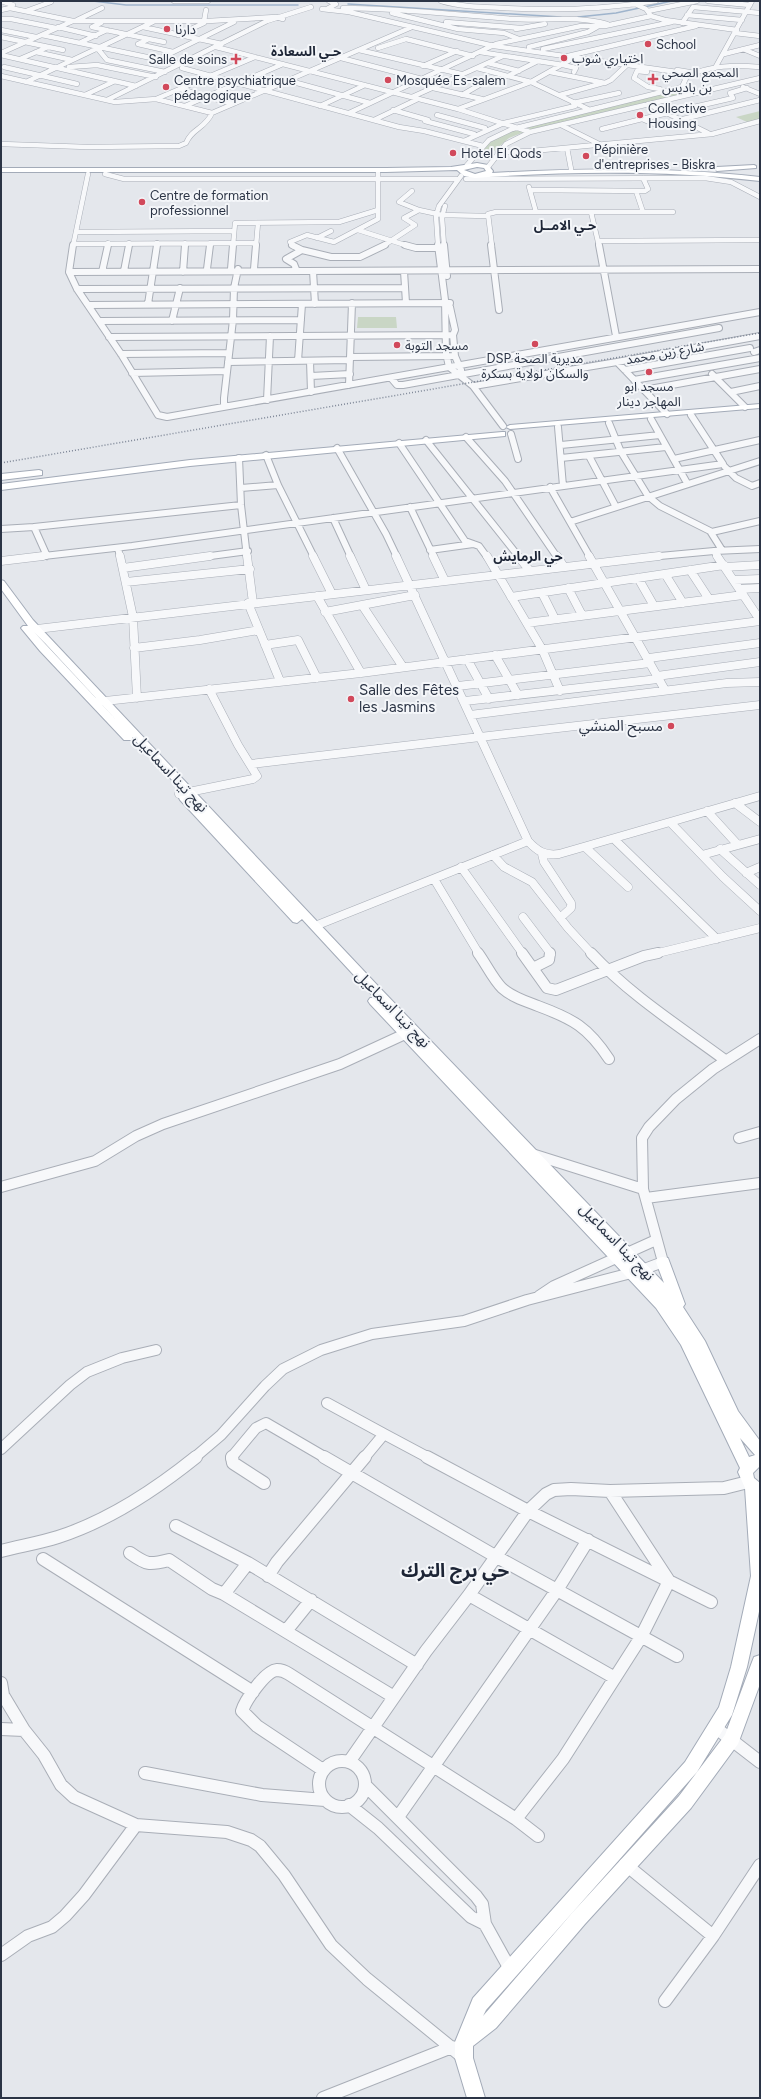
<svg xmlns="http://www.w3.org/2000/svg" width="761" height="2099" font-family="Figtree,'Noto Sans Arabic',sans-serif">
<style>
.green{fill:#c9d6c5}
.lines{fill:none;stroke-linecap:round;stroke-linejoin:round}
.stream{stroke:#9fb4cc;stroke-width:1.5}
.minor-far4-casing{stroke:#a9aeb7;stroke-width:5.5}
.minor-far3-casing{stroke:#a9aeb7;stroke-width:8}
.minor-far2-casing{stroke:#a9aeb7;stroke-width:9}
.minor-far1-casing{stroke:#a9aeb7;stroke-width:12}
.minor-casing{stroke:#a9aeb7;stroke-width:14}
.major-casing{stroke:#a3abb8;stroke-width:2}
.minor-far4{stroke:#f7f8fa;stroke-width:4.5}
.minor-far3{stroke:#f7f8fa;stroke-width:6}
.minor-far2{stroke:#f7f8fa;stroke-width:8}
.minor-far1{stroke:#f7f8fa;stroke-width:10}
.minor{stroke:#f7f8fa;stroke-width:12}
.major{fill:#fff;fill-rule:evenodd}
.rail{stroke:#7d8696;stroke-width:1.5;stroke-dasharray:1 2;stroke-linecap:butt}
.poi-dot{fill:#d1495b;stroke:#f4f6f9;stroke-width:1.5}
.labels{text-anchor:middle;dominant-baseline:central;stroke-width:4;stroke-linejoin:round;paint-order:stroke}
.far-poi-label{font-size:13px;fill:#2b3445;stroke:#f4f6f9;text-anchor:start}
.far-neighbourhood-label{font-size:13px;font-weight:bold;fill:#1d2536;stroke:#f4f6f9}
.far-street-label{font-size:13px;fill:#2b3445;stroke:#f4f6f9}
.poi-label{font-size:15px;fill:#2b3445;stroke:#f4f6f9;text-anchor:start}
.street-label{font-size:15px;fill:#2b3445;stroke:#f4f6f9}
.near-neighbourhood-label{font-size:19px;font-weight:bold;fill:#1d2536;stroke:#f4f6f9}
</style>
<rect width="100%" height="100%" fill="#e4e7ec"/>
<path class="green" d="M681,89L689,93L532,130L523,126Z
M760,111V119L747,122L736,117Z
M515,129L524,132L509,138L493,152L480,151L490,141Z
M358,317H396L397,328H357Z"/>
<g class="lines">
<path class="stream" d="M93,1L126,5H298
M348,4L561,17
M578,17L616,13L672,1"/>
<defs>
<path id="minor-far4" d="M1,1L13,5L10,8L1,10
M174,1H208
M441,1C462,7 483,7 504,8C555,11 606,9 656,1
M708,1L750,5
M635,4L646,9L651,16L665,20L737,30
M10,8L73,21H208L276,17L283,19
M343,8C400,8 456,15 513,19C545,21 577,15 607,24
M322,9L349,12L494,46L677,72L683,75L685,80
M327,9L336,4L329,1
M26,11L51,2
M648,11L697,1
M392,13L458,29L504,33L519,39
M687,15L742,20
M1,19H11L56,28
M77,20L102,8
M204,21L206,10
M446,22L521,28
M101,23L92,27L149,39
M682,23L693,7L760,13
M58,27L96,36
M143,27L222,44
M516,29L545,24
M1,30L36,37
M735,33L760,36
M42,35L180,64
M178,35L204,23
M1,37L63,50
M164,42L149,39L138,44L173,52
M79,43L107,30
M216,47L458,109L530,132
M529,47L588,32L597,27
M378,48L406,39L473,56
M98,49L107,60L165,72
M543,49L672,22
M743,49L760,56
M359,50L461,74
M36,52L72,60
M480,52L563,65L576,68L574,72
M1,53L73,21
M724,54L760,45
M1,55L136,86
M568,56L696,26
M341,58L422,79
M20,59L48,47
M157,60L234,22
M488,63L519,71
M423,66L457,51
M4,67L77,84
M69,67L97,65L156,77
M182,68L399,127L424,131L483,146
M477,68L531,82L590,110
M715,68L752,1
M677,70L695,73
M550,72L605,83L611,80L629,63
M647,72L637,71L634,78L648,87L660,89
M1,76L115,102L156,99L212,113L412,27
M508,76L538,61
M286,80L370,103
M26,82L153,22
M743,87L760,94
M433,88L482,99
M180,89L233,104
M85,95L115,81
M462,95L481,84
M560,95L603,83
M412,97L503,56
M156,99L255,57
M107,100L267,21L311,7
M573,103L619,93
M648,104L708,133
M185,106L283,64
M320,106L365,85
M458,109L531,82L577,56
M393,110L428,120
M349,113L496,44L581,26H605L651,16
M437,115L485,128
M642,119L733,98L730,93L747,88
M374,120L418,99
M425,121L474,134
M561,125L599,144
M602,129L642,119L654,124H663L760,100
M464,141L504,123L575,106
M1,144L87,147L179,146L186,143C192,128 205,129 212,113
M567,148L571,169
M498,152L532,151L712,134L760,121
M467,165L489,140L512,129L682,87L687,76C711,65 735,65 760,67
M488,167L506,144L530,132L760,78
M105,174L124,179H457
M466,179L705,178L731,182L760,197
M529,187L536,212
M531,190L645,191L648,189L643,178
M636,191L643,212
M419,210L442,215L487,216
M591,212L599,246
M358,230L408,246
M76,232L234,231
M317,238L331,231
M598,241L760,240
M73,244L256,243
M73,246L88,174
M107,246L108,243
M129,246V243
M157,246V243
M185,246V243
M210,246V243
M233,246L235,223L339,222L378,210
M256,246L258,223
M293,246L290,242L307,235L334,242L378,219V173
M383,246L415,225L404,218L419,210L399,202L412,191
M438,246L436,216L439,206L461,176
M444,246L442,217L445,206
M492,246L488,214L496,212H673"/>
<path id="minor-far3" d="M73,245L69,272L77,289L121,354L158,415L167,417L229,406
M292,245L302,250L286,259L294,264L296,269
M405,245L416,248H438
M438,245L445,300L446,353L449,367L473,386L503,426
M444,245L447,276
M491,245L499,310
M599,245L616,336
M302,250L331,257H360L385,245
M207,269L210,245
M231,269L233,245
M238,269L234,288L233,320L224,398V404L229,406L760,312
M254,269L256,245
M124,271L129,245
M313,271L315,304
M404,271L406,303
M69,272L760,269
M102,272L108,245
M183,272L185,245
M77,289L404,288
M148,304L157,245
M88,305L450,303
M450,307L455,330L453,335L455,356L461,370
M99,321L301,320
M172,321L180,288
M109,337L453,335
M754,352L760,350
M121,354L229,353
M350,357L452,356
M298,361L302,304
M310,361L311,392
M228,362L350,360
M625,370L750,348
M132,373L227,371
M712,374L745,407
M311,376L350,374
M391,378L397,385H403L719,328
M634,380L760,358
M349,385L352,303
M474,386L617,362
M644,390L760,369
M731,392L760,386
M267,400L270,336
M667,414L617,362L760,336
M651,419L687,483
M609,423L621,452L648,496L660,506L710,531L722,550
M558,427L563,486
M511,434L518,459
M466,437L505,481L557,557
M426,440L519,557
M399,443L465,541L479,546L487,557
M561,445L660,435
M337,448L386,534L397,557
M266,455L278,485L314,557
M589,456L616,507
M239,458L241,505L247,557
M561,458L666,447
M674,459L760,440
M725,467L736,478L752,486L760,483
M550,487L590,557
M241,488L278,485
M410,507L434,557
M333,518L351,557
M570,522L760,461
M1,529L34,527
M712,532L760,521
M118,548L120,557
M430,550L473,544
M47,556L34,527L241,505
M35,557L132,546L723,464L691,415
M203,557L248,551
M649,557L714,551
M718,557L714,551L760,549"/>
<path id="minor-far2" d="M120,556L133,617L137,698
M247,556L253,603
M313,556L332,594
M350,556L366,590
M396,556L480,737L760,705
M433,556L445,581
M487,556L542,649L560,691
M518,556L530,571
M557,556L564,567
M589,556L665,690
M717,556L760,620
M1,561L43,556
M725,567L760,565
M123,568L210,556
M690,570L709,599
M665,574L683,603
M638,578L654,606
M734,580L760,579
M126,582L250,569
M568,588L582,615
M740,589L760,588
M542,593L555,619
M317,596L361,673
M511,597L724,565
M248,603L280,681
M362,605L415,595
M325,612L362,605L403,667
M527,623L743,595
M37,629L659,556
M265,645L298,640L317,678
M134,648L200,640L259,630
M495,655L518,695
M649,658L760,643
M467,659L489,699
M657,676L760,662
M458,686L650,663
M465,701L658,679
M96,702L361,673L760,621
M470,715L727,683L760,682
M251,764L480,737L528,841C537,851 545,856 559,854L670,822L723,877L760,911
M179,794L253,779L257,776L238,745L209,689
M735,803L760,822
M707,811L738,845
M670,822L760,796
M614,839L717,939
M585,847L628,887
M720,849L760,885
M542,854L544,862L571,903V908L560,918
M493,855L504,867L532,882L568,928L592,954
M702,855L760,839
M461,867L523,954
M746,873L760,867
M434,879L479,954
M523,917L551,954
M315,926L528,841
M654,954L760,928"/>
<path id="minor-far1" d="M478,953C486,964 493,979 502,988C512,997 525,1001 538,1006C573,1019 588,1027 609,1059
M522,953L547,988L556,990L644,956L658,953
M591,953C630,995 679,1026 725,1060
M533,968L549,960L550,953
M739,1138L760,1132
M532,1154L643,1189
M1,1187L95,1161L136,1136L163,1124L340,1064L405,1034
M646,1198L760,1183
M539,1296L554,1286L656,1240
M327,1403L384,1434
M1,1449L70,1385L87,1372L122,1358L156,1350
M194,1458L221,1435L265,1386L283,1369L321,1350L372,1334L464,1321L527,1300L639,1271L663,1262L643,1189L642,1138L649,1127L676,1099L713,1069L760,1039
M231,1458L256,1428L266,1423L326,1458
M364,1458L384,1434L429,1458"/>
<path id="minor" d="M232,1457L233,1463L264,1483
M324,1457L495,1556L677,1656
M427,1457L528,1511L711,1602
M176,1526L248,1563L417,1665
M1,1551C20,1546 39,1543 58,1537C108,1521 155,1490 196,1457
M130,1553C147,1565 149,1565 169,1560L212,1589L224,1594L248,1563
M43,1559L253,1692
M268,1576L277,1562L365,1457
M224,1594L394,1697
M469,1595L615,1678
M286,1631L311,1600
M1,1683L3,1695L24,1730L44,1755L61,1785L74,1797L136,1825L227,1832L251,1840L260,1846L284,1875L331,1945L367,1979L464,2058
M716,1728L760,1762
M1,1729L24,1730
M319 1784a23 23 0 1 1 46 0a23 23 0 1 1-46 0Z
M349,1762L426,1651L469,1595L528,1511L546,1494L554,1490L571,1489L610,1491L724,1488L748,1482
M323,1770L257,1726L242,1711C245,1701 265,1671 277,1670C281,1670 286,1672 289,1674L516,1819L538,1836
M145,1773L262,1795L325,1800
M365,1785L476,1896L482,1904L485,1924L510,1969
M349,1805L378,1828L471,1917L485,1924
M398,1817L557,1590L588,1540
M516,1819L563,1759L641,1637L669,1581L610,1491
M625,1864L713,1936
M1,1955L28,1936L52,1927L65,1916L84,1895L136,1825
M665,2001L713,1936L760,1865
M323,2098L452,2047"/>
<path id="major" d="M477,163L488,165L493,171L492,173C581,168 671,167 760,177V181C666,170 569,171 475,178L464,176L457,170L386,172H1V168H386L451,167ZM477,167L484,168L486,171L475,174L464,170Z
M754,165L756,166V168L717,171L714,169L717,167Z
M760,404V408L510,429L506,427L510,425Z
M502,432H505V436L190,466L1,490V484L190,460Z
M39,470L42,471V475L1,480V474Z
M1,580L4,581L33,620L379,987L664,1283L656,1262L658,1258L663,1257L668,1258L685,1304L683,1307L705,1341L738,1411L760,1441V1466L753,1473L754,1478L760,1483V1607L747,1667L732,1715L697,1772L486,2010L483,2016L573,1912L679,1796L725,1735L752,1662L754,1657L760,1655V1684L738,1744L691,1808L585,1924L496,2028L473,2046V2058L485,2098H467L455,2058V2042L473,1998L685,1762L719,1707L731,1667L751,1576L745,1488L738,1472L740,1468L681,1345L656,1308L370,1004L368,1001L370,998H375L302,919L297,923L293,922L180,800L179,798L180,796H187L132,737V740H124L40,651L21,628L23,626H28L1,589ZM34,632L45,643L120,724ZM740,1438L755,1455L749,1457Z"/>
</defs>
<use href="#minor-far4" class="minor-far4-casing"/>
<use href="#minor-far3" class="minor-far3-casing"/>
<use href="#minor-far2" class="minor-far2-casing"/>
<use href="#minor-far1" class="minor-far1-casing"/>
<use href="#minor" class="minor-casing"/>
<use href="#major" class="major-casing"/>
<use href="#minor-far4" class="minor-far4"/>
<use href="#minor-far3" class="minor-far3"/>
<use href="#minor-far2" class="minor-far2"/>
<use href="#minor-far1" class="minor-far1"/>
<use href="#minor" class="minor"/>
<use href="#major" class="major"/>
<path class="rail" d="M1,463L760,333"/>
</g>
<g class="poi-dot">
<circle cx="167" cy="29" r="4"/>
<circle cx="648" cy="44" r="4"/>
<circle cx="564" cy="58" r="4"/>
<path d="M234 53h4v4h4v4h-4v4h-4v-4h-4v-4h4z"/>
<path d="M651 73h4v4h4v4h-4v4h-4v-4h-4v-4h4z"/>
<circle cx="388" cy="80" r="4"/>
<circle cx="166" cy="87" r="4"/>
<circle cx="640" cy="115" r="4"/>
<circle cx="453" cy="153" r="4"/>
<circle cx="586" cy="156" r="4"/>
<circle cx="142" cy="202" r="4"/>
<circle cx="535" cy="344" r="4"/>
<circle cx="397" cy="345" r="4"/>
<circle cx="649" cy="372" r="4"/>
<circle cx="351" cy="699" r="4"/>
<circle cx="671" cy="726" r="4"/>
</g>
<g class="labels">
<g class="far-poi-label">
<text x="175" y="29">دارنا</text>
<text x="656" y="44">School</text>
<text x="572" y="58">اختياري شوب</text>
<text x="227" y="59" text-anchor="end">Salle de soins</text>
<text x="662" y="72">المجمع الصحي<tspan x="662" dy="15">بن باديس</tspan></text>
<text x="174" y="80">Centre psychiatrique<tspan x="174" dy="15">pédagogique</tspan></text>
<text x="396" y="80">Mosquée Es-salem</text>
<text x="648" y="108">Collective<tspan x="648" dy="15">Housing</tspan></text>
<text x="594" y="149">Pépinière<tspan x="594" dy="15">d'entreprises - Biskra</tspan></text>
<text x="461" y="153">Hotel El Qods</text>
<text x="150" y="195">Centre de formation<tspan x="150" dy="15">professionnel</tspan></text>
<text x="405" y="345">مسجد التوبة</text>
<text x="535" y="358" text-anchor="middle">DSP مديرية الصحة<tspan x="535" dy="15">والسكان لولاية بسكرة</tspan></text>
<text x="649" y="386" text-anchor="middle">مسجد ابو<tspan x="649" dy="15">المهاجر دينار</tspan></text>
</g>
<g class="far-neighbourhood-label">
<text x="306" y="51">حـي السعادة</text>
<text x="565" y="225">حـي الامــل</text>
<text x="528" y="556">حي الرمايش</text>
</g>
<g class="far-street-label">
<text transform="translate(665 353) rotate(-10)">شارع زين محمد</text>
</g>
<g class="poi-label">
<text x="359" y="690">Salle des Fêtes<tspan x="359" dy="17">les Jasmins</tspan></text>
<text x="663" y="726" text-anchor="end">مسبح المنشي</text>
</g>
<g class="street-label">
<text transform="translate(171 773) rotate(47)">نهج تينا اسماعيل</text>
<text transform="translate(393 1009) rotate(46)">نهج تينا اسماعيل</text>
<text transform="translate(617 1242) rotate(46)">نهج تينا اسماعيل</text>
</g>
<g class="near-neighbourhood-label">
<text x="455" y="1570">حي برج الترك</text>
</g>
</g>
<rect width="761" height="2099" fill="none" stroke="#2b3445" stroke-width="4"/>
</svg>
